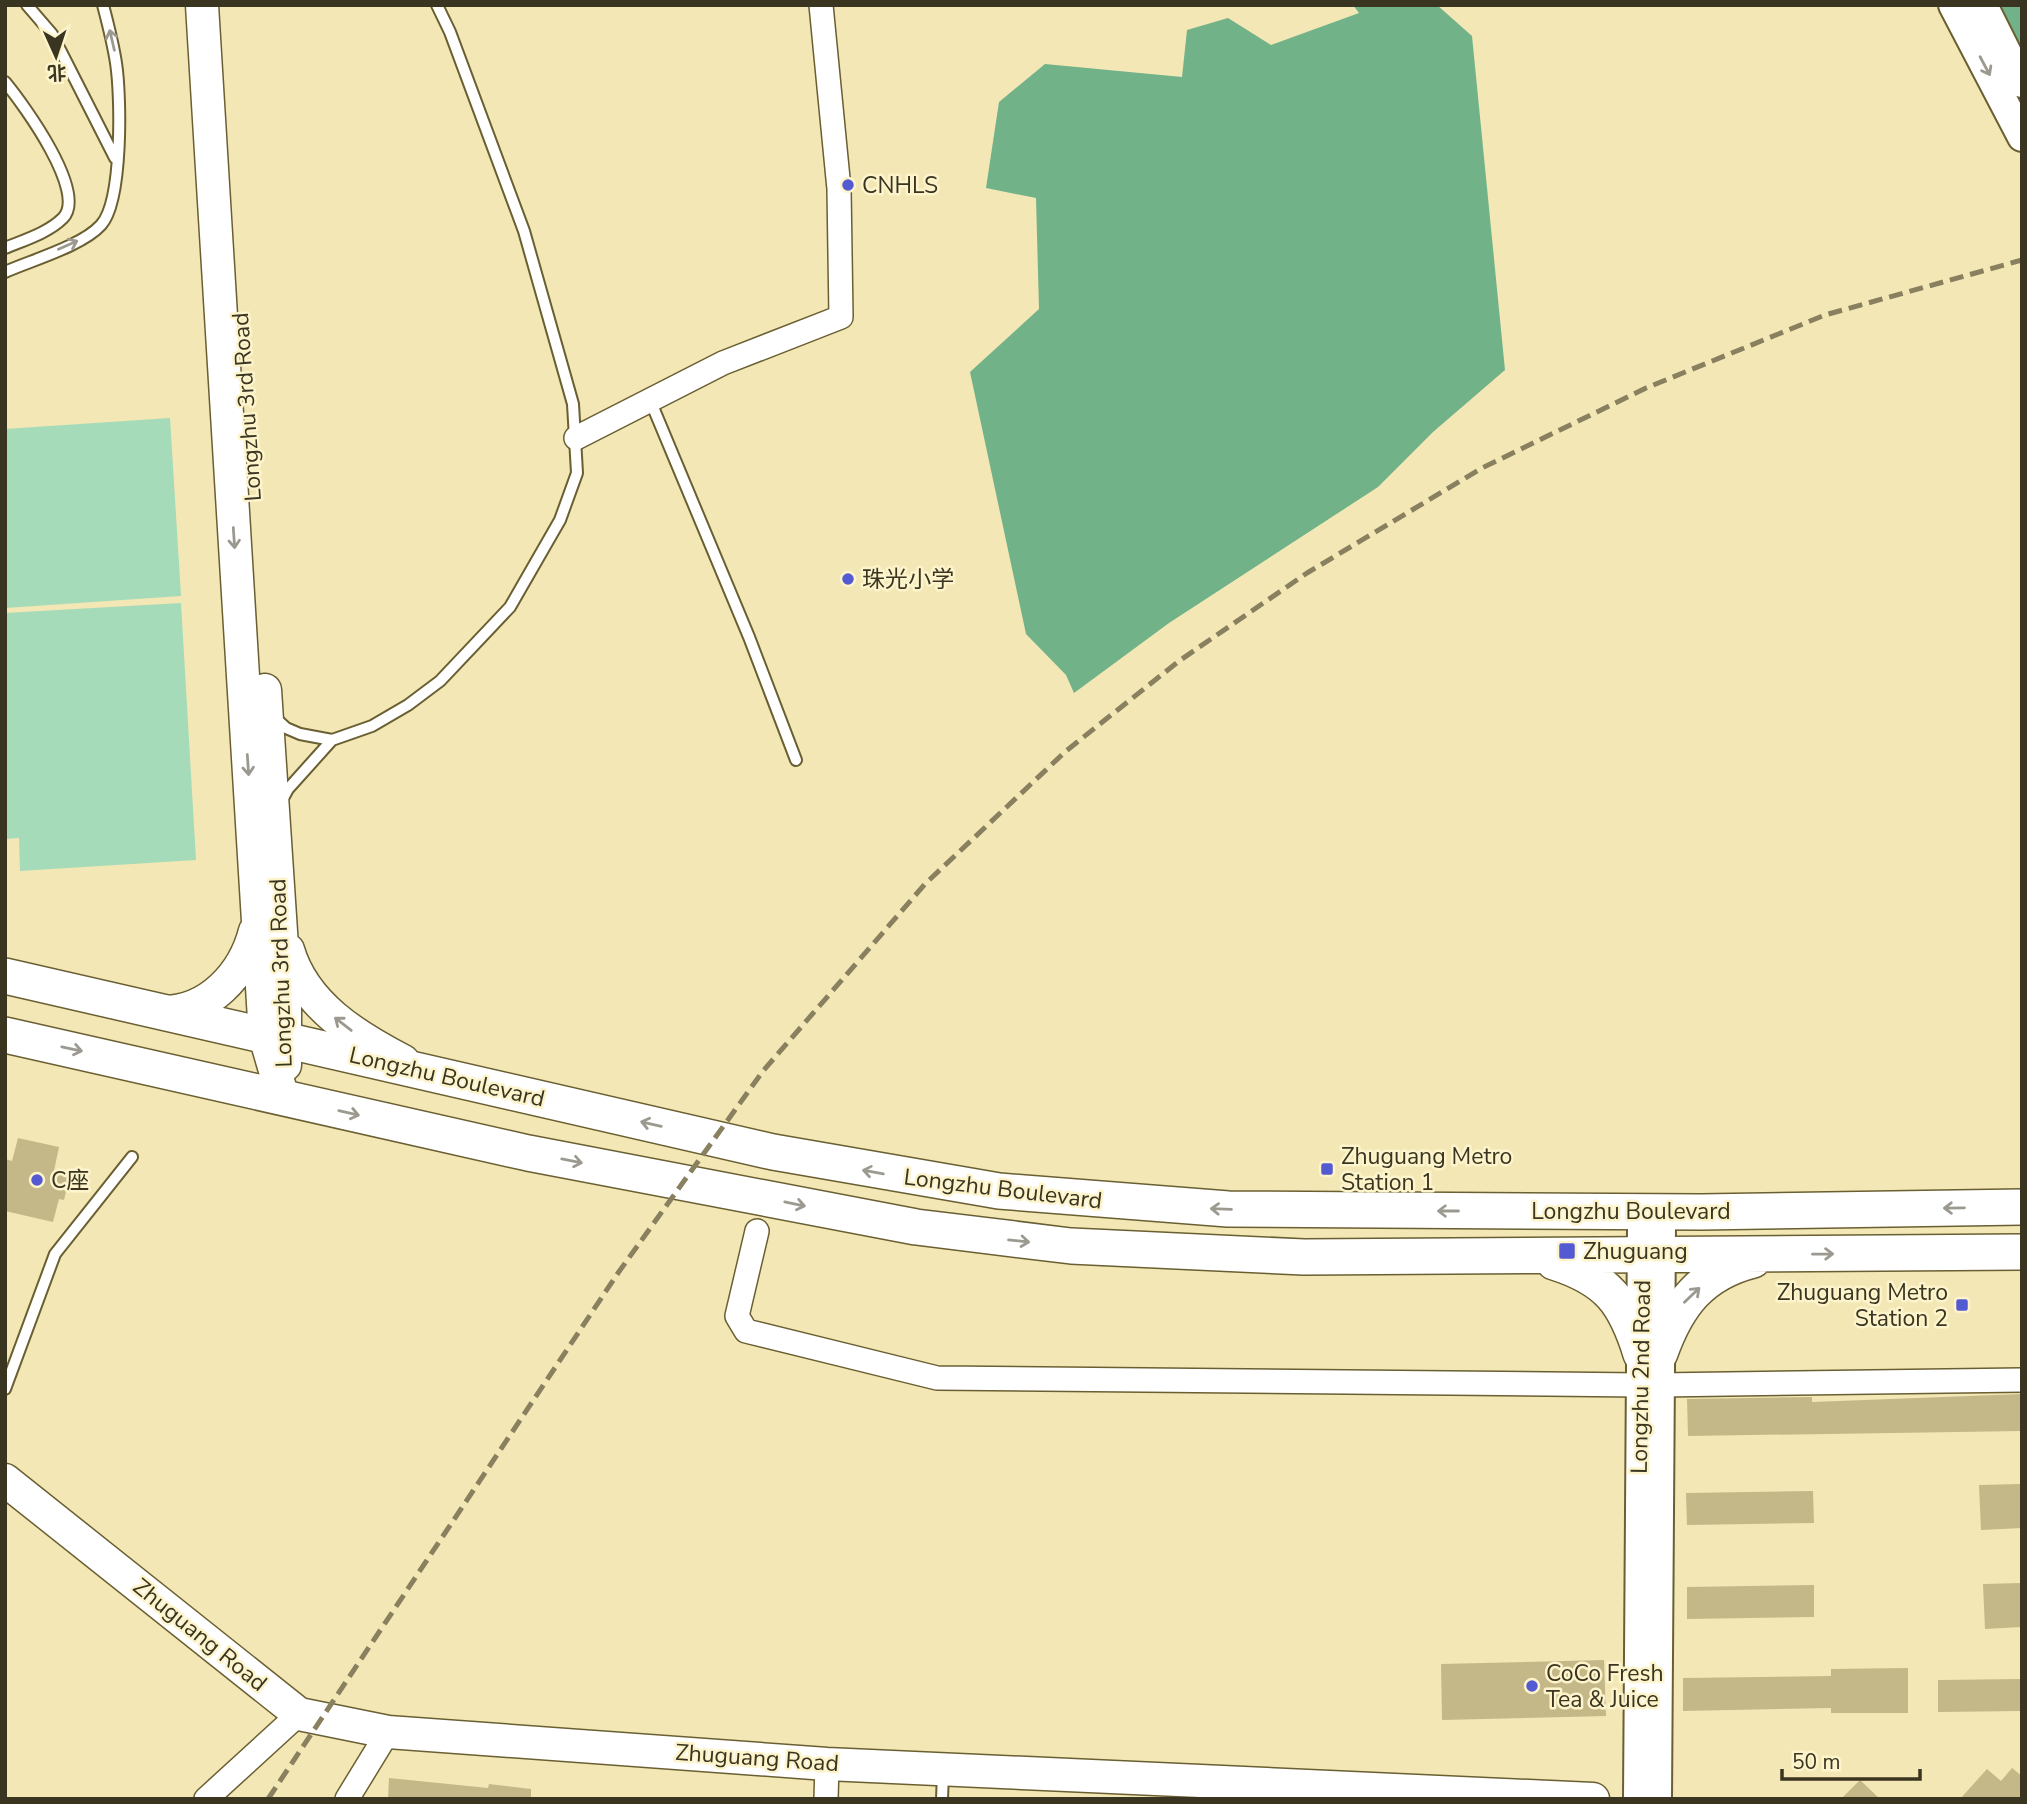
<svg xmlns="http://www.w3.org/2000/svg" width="2027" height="1804" font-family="'Nunito Sans','Noto Sans SC',sans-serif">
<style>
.green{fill:#a5dbb8}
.forest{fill:#71b289}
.building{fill:#c4b888}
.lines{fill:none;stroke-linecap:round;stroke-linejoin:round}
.service-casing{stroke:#6a5f32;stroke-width:14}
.minor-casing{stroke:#6a5f32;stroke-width:26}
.tertiary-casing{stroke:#6a5f32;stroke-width:32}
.secondary-casing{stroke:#6a5f32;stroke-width:35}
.primary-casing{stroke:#6a5f32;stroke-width:38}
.service{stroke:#fff;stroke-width:10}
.minor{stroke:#fff;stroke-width:23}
.tertiary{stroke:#fff;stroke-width:28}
.secondary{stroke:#fff;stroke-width:32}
.primary{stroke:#fff;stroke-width:35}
.rail{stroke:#88805f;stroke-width:5;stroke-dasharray:14 7;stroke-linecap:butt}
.oneway{stroke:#9c9a90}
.poi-dot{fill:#545bd2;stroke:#fdf4cc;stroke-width:2.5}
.labels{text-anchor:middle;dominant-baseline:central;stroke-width:5;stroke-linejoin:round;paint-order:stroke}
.poi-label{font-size:23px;fill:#3a3521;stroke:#fdf4cc;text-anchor:start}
.street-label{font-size:23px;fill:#3a3521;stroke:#fdf4cc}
</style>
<rect width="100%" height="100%" fill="#f3e7b5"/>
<path class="green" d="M170,418L181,596L5,608V429Z
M181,603L196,860L20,871L19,838L5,839V613Z"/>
<path class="forest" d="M1353,5H1437L1472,36L1505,370L1433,432L1378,487L1169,623L1074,693L1066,675L1026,634L970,372L1039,309L1036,198L986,188L999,102L1045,64L1182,77L1187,30L1228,18L1271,45L1359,13Z
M1989,5H2022V70Z"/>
<path class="building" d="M18,1138L59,1147L54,1171L70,1174L64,1200L59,1199L53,1222L5,1211V1159L12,1161Z
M2022,1394V1431L1688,1436L1687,1399L1812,1397V1402Z
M2022,1484V1528L1981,1530L1979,1485Z
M1813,1491L1814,1523L1687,1525L1686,1493Z
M2022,1583V1627L1985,1629L1983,1584Z
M1814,1585V1617L1687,1619V1587Z
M1604,1660L1606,1716L1442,1720L1441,1664Z
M1908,1668V1713H1831V1708L1683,1711V1678L1831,1676V1669Z
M2022,1679V1711L1938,1712V1680Z
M2012,1768L2022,1776V1799H1960L1987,1769L2001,1781Z
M389,1778L488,1788L489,1784L531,1789V1799H388Z
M1860,1780L1880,1799H1841Z"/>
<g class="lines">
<defs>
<path id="service" d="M27,5L52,34L115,158
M5,82C24,105 88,193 63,218C48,233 24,240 5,248
M5,272C32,260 82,246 101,225C123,201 121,95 116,63C113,43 108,24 103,5
M650,400L749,637L796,760
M274,717L286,728L300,734L332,740L372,726L408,705L440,681L510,607L560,520L577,473L573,404L524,231L450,32L437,5
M281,802L288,789L332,740
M5,1389L55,1254L132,1157
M942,1799L943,1774"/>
<path id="minor" d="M576,438L723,363L841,317L839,189L821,5
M757,1231L737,1316L746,1331L937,1378L1641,1385
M1659,1385L2022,1380
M206,1799L299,1714
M347,1799L388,1732
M826,1799L827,1764"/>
<path id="tertiary" d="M1953,5L2022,137
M1983,5L2022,83
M1638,1799L1642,1226L1652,1211L1661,1226L1657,1799"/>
<path id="secondary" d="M202,5L265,1036L283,1098
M265,690L285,992V1065
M288,950C304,1005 355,1036 403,1061
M161,1012C209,1013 244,974 255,931
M5,1480L299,1714L388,1732L827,1764L1593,1799"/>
<path id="primary" d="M5,976L773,1152L999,1191L1228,1209L1701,1212L2022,1207
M5,1035L528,1153L916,1227L1071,1246L1304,1257L2022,1252
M1554,1262C1608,1279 1625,1302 1641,1354
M1660,1353C1677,1305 1701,1273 1753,1260"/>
</defs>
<use href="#service" class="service-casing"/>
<use href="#minor" class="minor-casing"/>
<use href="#tertiary" class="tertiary-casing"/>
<use href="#secondary" class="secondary-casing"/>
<use href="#primary" class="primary-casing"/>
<use href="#service" class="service"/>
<use href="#minor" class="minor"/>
<use href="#tertiary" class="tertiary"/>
<use href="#secondary" class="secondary"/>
<use href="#primary" class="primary"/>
<path class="rail" d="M268,1799L618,1273L763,1071L925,884L1066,751L1179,661L1307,573L1482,468L1646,388L1825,315L2022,260"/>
</g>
<defs><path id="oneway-shaft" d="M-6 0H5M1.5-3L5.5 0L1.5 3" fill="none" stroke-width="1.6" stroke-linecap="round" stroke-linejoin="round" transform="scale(1.75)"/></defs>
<g class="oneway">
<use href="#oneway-shaft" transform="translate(112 40) rotate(-103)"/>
<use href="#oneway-shaft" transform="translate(1985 66) rotate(62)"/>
<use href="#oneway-shaft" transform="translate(68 245) rotate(-24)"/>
<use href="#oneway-shaft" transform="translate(234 538) rotate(86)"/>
<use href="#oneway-shaft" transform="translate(248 765) rotate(86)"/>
<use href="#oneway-shaft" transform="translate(343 1024) rotate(-142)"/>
<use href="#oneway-shaft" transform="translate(72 1049) rotate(12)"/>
<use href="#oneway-shaft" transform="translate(349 1113) rotate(13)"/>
<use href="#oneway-shaft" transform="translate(651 1124) rotate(-167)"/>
<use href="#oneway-shaft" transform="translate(572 1161) rotate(11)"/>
<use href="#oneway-shaft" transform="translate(873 1172) rotate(-170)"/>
<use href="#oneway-shaft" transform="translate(795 1204) rotate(12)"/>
<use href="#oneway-shaft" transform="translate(1954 1208) rotate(179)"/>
<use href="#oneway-shaft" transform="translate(1221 1209) rotate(-178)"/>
<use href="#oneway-shaft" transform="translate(1448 1211) rotate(-180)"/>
<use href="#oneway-shaft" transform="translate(1019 1241) rotate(6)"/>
<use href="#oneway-shaft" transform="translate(1823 1254) rotate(-1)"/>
<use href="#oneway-shaft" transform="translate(1692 1295) rotate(-44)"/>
</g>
<g class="poi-dot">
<circle cx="848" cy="185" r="7"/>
<circle cx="848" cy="579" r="7"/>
<rect x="1320" y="1162" width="14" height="14" rx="3.5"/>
<circle cx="37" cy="1180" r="7"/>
<rect x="1558" y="1242" width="18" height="18" rx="3.5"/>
<rect x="1955" y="1298" width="14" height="14" rx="3.5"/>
<circle cx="1532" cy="1686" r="7"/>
</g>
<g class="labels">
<g class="poi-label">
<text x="862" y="185">CNHLS</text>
<text x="862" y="579">珠光小学</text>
<text x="1341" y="1156">Zhuguang Metro<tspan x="1341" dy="26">Station 1</tspan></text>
<text x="51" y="1180">C座</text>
<text x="1583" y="1251">Zhuguang</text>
<text x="1948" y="1292" text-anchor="end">Zhuguang Metro<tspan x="1948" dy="26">Station 2</tspan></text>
<text x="1546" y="1673">CoCo Fresh<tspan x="1546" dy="26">Tea &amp; Juice</tspan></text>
</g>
<g class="street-label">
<text transform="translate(247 407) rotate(-94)">Longzhu 3rd Road</text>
<text transform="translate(281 973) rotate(-92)">Longzhu 3rd Road</text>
<text transform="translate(447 1077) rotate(13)">Longzhu Boulevard</text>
<text transform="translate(1003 1189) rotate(7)">Longzhu Boulevard</text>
<text x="1631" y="1211">Longzhu Boulevard</text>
<text transform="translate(1641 1377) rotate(-89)">Longzhu 2nd Road</text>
<text transform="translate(200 1635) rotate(39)">Zhuguang Road</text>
<text transform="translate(757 1758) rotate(4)">Zhuguang Road</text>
</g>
</g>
<rect width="2027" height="1804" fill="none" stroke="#3a3521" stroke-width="14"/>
<g transform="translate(56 56) rotate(177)" stroke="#fdf4cc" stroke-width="5" paint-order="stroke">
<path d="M0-5L12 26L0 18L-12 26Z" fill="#3a3521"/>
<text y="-10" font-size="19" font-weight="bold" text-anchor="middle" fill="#3a3521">北</text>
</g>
<path d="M1782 1769v10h138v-10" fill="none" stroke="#3a3521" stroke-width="3.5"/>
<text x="1792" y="1769" font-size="21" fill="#3a3521" stroke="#fdf4cc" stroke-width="5" paint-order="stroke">50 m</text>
</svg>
